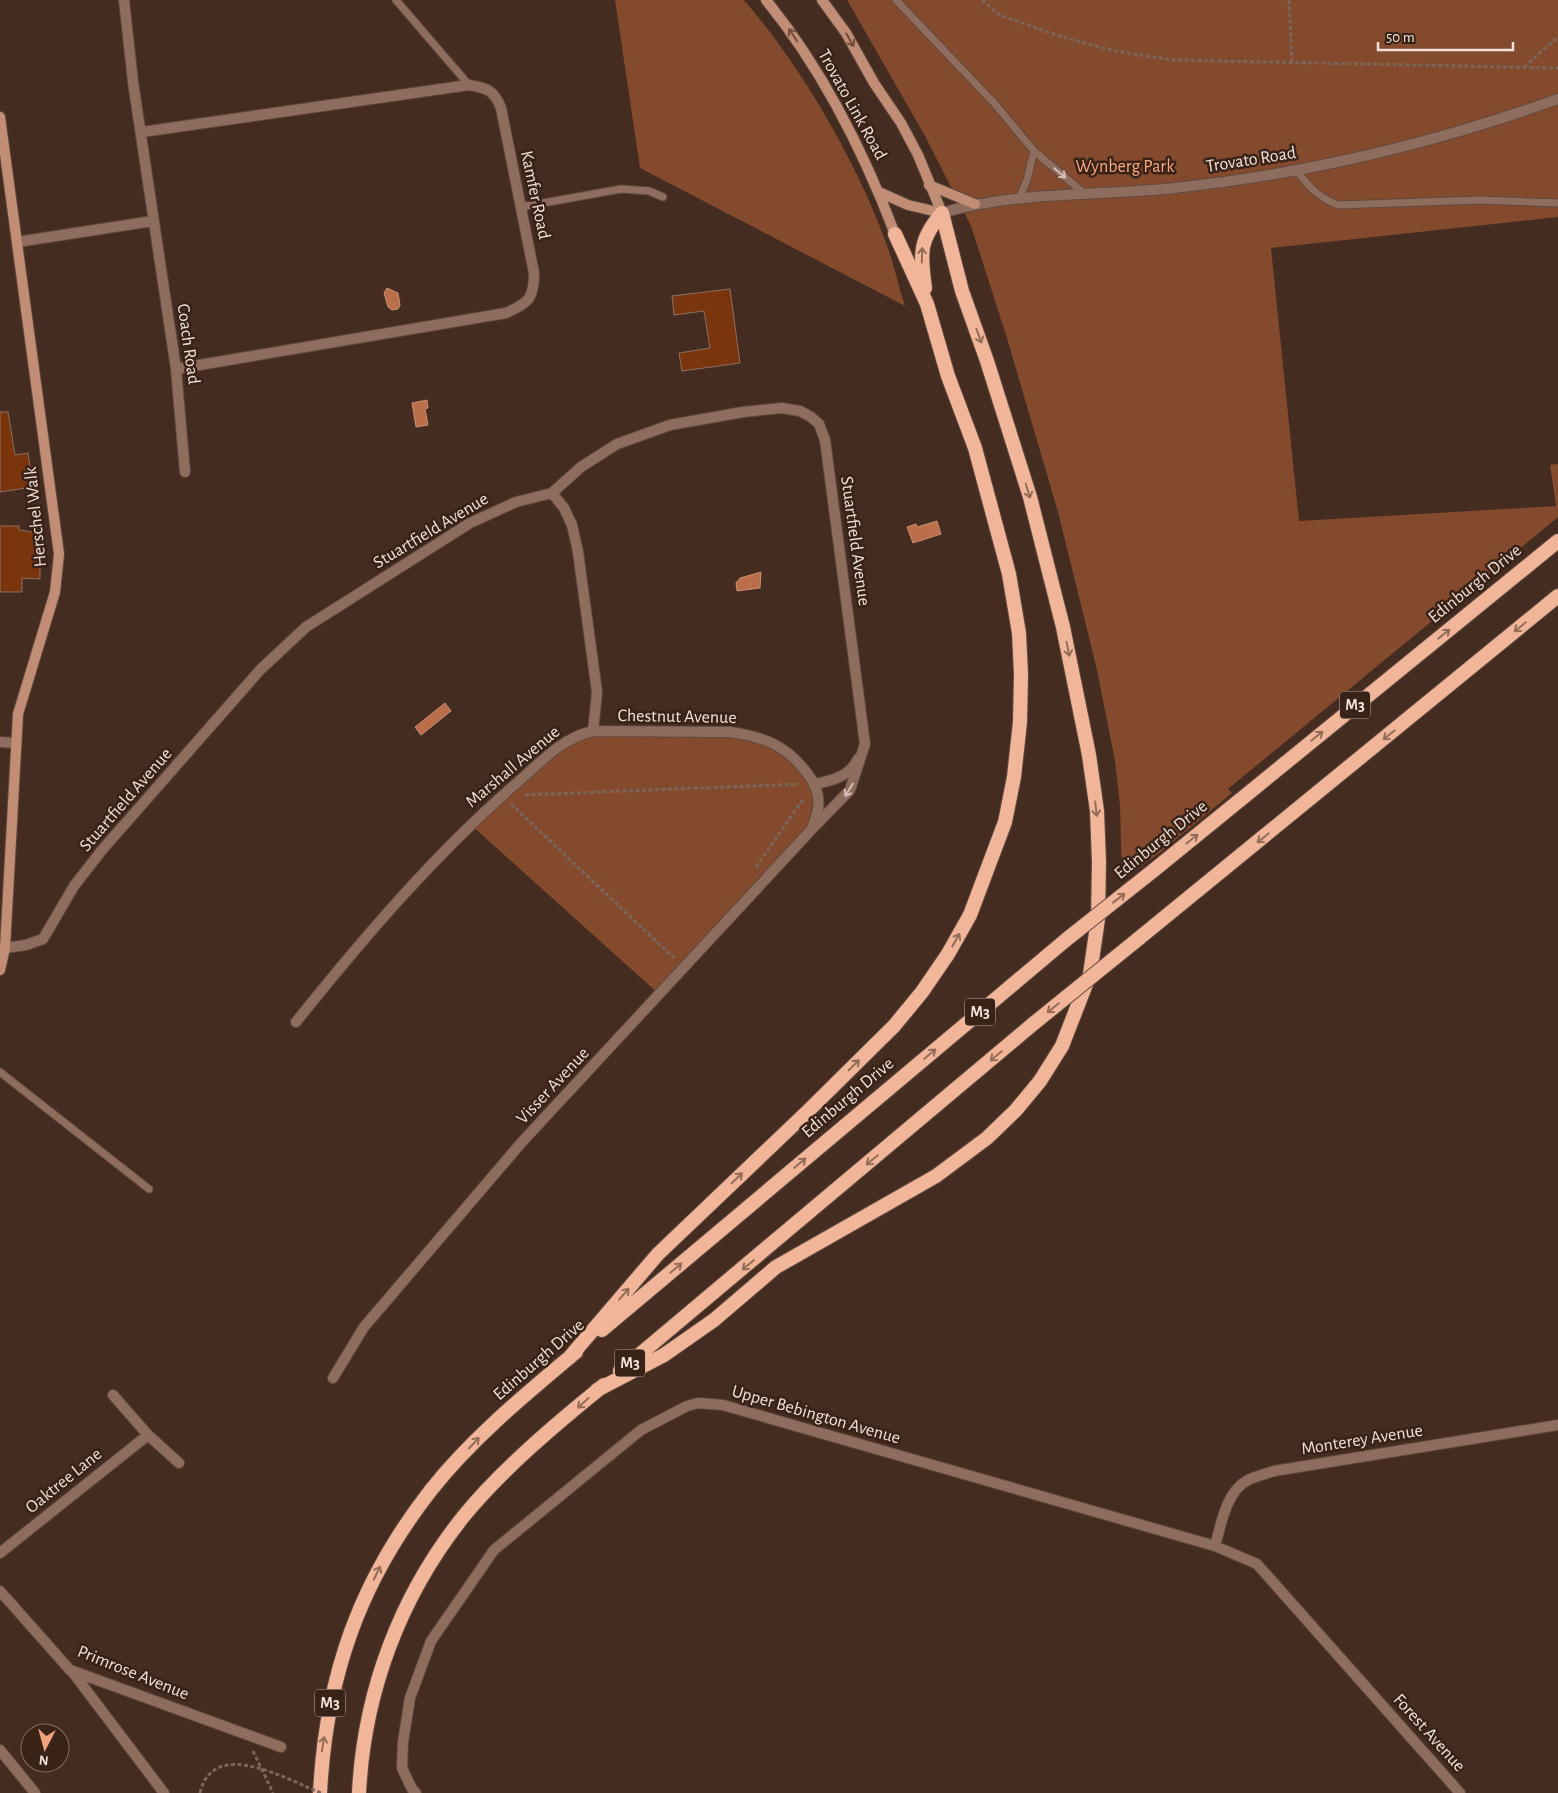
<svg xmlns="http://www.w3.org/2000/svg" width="1558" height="1793" font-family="'Alegreya Sans',sans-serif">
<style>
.green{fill:#834a2e}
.water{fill:#ba6e49;stroke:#ca9074}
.building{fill:#7a350c;stroke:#8c7062}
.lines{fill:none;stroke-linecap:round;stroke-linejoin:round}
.service-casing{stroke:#60493e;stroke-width:9}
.minor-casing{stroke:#60493e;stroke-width:12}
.tertiary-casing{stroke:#60493e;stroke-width:12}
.secondary-casing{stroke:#60493e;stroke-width:12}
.trunk-casing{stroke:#60493e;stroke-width:16}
.path{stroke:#7c665c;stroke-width:3;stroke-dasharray:4 2.5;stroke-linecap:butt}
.service{stroke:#8f6d5e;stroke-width:7}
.minor{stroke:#8f6d5e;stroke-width:10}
.tertiary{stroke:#8f6d5e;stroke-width:10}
.secondary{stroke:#c28d75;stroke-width:10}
.trunk{stroke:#f1b69a;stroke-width:14}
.trunk-bridge-casing{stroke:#60493e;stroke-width:16;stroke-linecap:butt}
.path-bridge{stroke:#7c665c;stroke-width:3;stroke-dasharray:4 2.5;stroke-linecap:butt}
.trunk-bridge{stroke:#f1b69a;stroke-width:14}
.oneway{stroke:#704d3c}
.oneway2{stroke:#d4beb4}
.oneway3{stroke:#956c58}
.labels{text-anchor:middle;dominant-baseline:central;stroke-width:5;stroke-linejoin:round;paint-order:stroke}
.shield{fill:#392216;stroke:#baa89e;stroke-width:1}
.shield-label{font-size:16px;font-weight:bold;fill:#f1e1d9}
.street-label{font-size:18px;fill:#f1e1d9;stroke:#392216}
.park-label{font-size:18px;fill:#fca982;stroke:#392216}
</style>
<rect width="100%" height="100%" fill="#442c20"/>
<path class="green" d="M615,0H744C802,67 860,167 889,251C895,269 899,288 905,306L640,168Z
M847,0H1558V217L1271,248L1299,521L1556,506L1550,465L1558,464V517L1228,789L1232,793L1158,854L1122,880L1120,806L1115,761L1097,670L1058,512L1006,335L971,226L925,136Z
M593,725L620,733L724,732L757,739L789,754L817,792L810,830L660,995L471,825L563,739Z"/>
<path class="water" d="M387,288L398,293L400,305L398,309L392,310L388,307L384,293Z
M427,400L428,408L425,409L428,425L416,427L412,403Z
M937,521L941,534L913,543L907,527L916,524L917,527Z
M761,572L760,588L737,591L736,583L740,578Z
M445,703L451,711L421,735L415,727Z"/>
<path class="building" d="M730,289L740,363L682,371L679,353L710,348L704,311L674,315L672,296Z
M0,412H8L15,455L28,453L33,487L0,492Z
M0,526H19V530L40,533V579L22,578V592H0Z"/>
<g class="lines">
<defs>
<path id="service" d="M396,0L469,85
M896,0L994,103L1034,151L1085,194
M1296,170C1309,187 1319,198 1338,205L1480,200L1558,203
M1019,199L1027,180L1034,151
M521,207L621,189L649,191L663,197
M0,1072L149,1189"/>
<path id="minor" d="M124,0L133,82L176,369L185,472
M142,132L469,85C487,88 494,90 501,108L534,273C534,298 529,303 506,313L176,369
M17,242L153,221
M593,731L730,732C764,737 786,745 807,773C815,783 820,796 818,809C817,816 814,822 812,828
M0,742L15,743
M814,784C832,781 850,776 858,759
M5,948L26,945L43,939L74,886L102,850L260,670L306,627L470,523L516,502L552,493L581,467L617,444L670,425L743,412L782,408L800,411L811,417L819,424L825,440L865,744L850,790L812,829L522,1142L364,1327L333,1378
M296,1022C364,937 436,853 518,782C542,761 562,738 593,731L597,692L578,552L572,525L564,508L552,493
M113,1395L148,1435L179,1463
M1215,1546C1221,1525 1226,1491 1248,1480C1256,1476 1266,1474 1274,1471L1558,1425
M0,1553L148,1435
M0,1591L70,1670L281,1747
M71,1670L164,1793
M0,1750L35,1793
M416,1793L412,1789L402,1768L403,1742L410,1698L431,1641L494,1550L641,1430L687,1406L698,1403L723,1405L1215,1546L1257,1564L1460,1793"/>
<path id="tertiary" d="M942,213C1017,191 1098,196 1175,188C1305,174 1435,143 1558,99"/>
<path id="secondary" d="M766,0C823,70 863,150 895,234
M822,0L846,33L874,83L901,123L918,155L942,213
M0,117L59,554L55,592L18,714L5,948L0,970
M929,185L975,204
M879,192L908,205L942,213"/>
<path id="trunk" d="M925,288C920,253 919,240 942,213
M1154,870L1558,541
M1132,944L1558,596
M602,1330L1067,939
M569,1358L658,1254L807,1112L894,1026L922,992L948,954L970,915L1005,822L1014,777L1020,722L1021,674L1019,633L1009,574L975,448L948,376L927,304L895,234
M620,1371L1033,1024
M597,1390L664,1355L714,1320L776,1267L936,1176L987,1138L1016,1110L1040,1081L1062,1046L1090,974L1098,919L1099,862L1097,811L1089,755L1063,627L1030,497L987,361L962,291L942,213
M320,1793C326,1677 359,1582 431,1490C472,1438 526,1394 576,1352
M359,1793C364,1692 400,1596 463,1517C501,1470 557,1423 604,1385"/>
</defs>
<use href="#service" class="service-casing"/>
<use href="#minor" class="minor-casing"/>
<use href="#tertiary" class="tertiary-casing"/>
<use href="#secondary" class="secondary-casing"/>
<use href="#trunk" class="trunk-casing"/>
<path class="path" d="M982,0L1000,15L1062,37L1115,51L1172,60L1558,68
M1289,0L1292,64
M1524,67L1558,37
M525,795L799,784
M511,804L674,958
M756,867L804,798
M253,1751L273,1793"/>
<use href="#service" class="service"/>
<use href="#minor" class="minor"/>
<use href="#tertiary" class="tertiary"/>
<use href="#secondary" class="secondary"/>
<use href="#trunk" class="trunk"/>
<defs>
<path id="trunk-bridge" d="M1067,939L1154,870
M1033,1024L1132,944"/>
</defs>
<use href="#trunk-bridge" class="trunk-bridge-casing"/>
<path class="path-bridge" d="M200,1793C213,1736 288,1780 321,1793"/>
<use href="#trunk-bridge" class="trunk-bridge"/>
</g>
<defs><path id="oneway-shaft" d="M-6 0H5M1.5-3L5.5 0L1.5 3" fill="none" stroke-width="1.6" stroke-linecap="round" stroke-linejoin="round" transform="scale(1.25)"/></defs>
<g class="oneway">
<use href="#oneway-shaft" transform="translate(793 35) rotate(-124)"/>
<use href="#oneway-shaft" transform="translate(850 40) rotate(60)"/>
</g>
<g class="oneway2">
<use href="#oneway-shaft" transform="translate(1060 173) rotate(40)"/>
<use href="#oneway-shaft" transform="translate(849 790) rotate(121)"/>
</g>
<g class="oneway3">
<use href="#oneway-shaft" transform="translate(922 255) rotate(-89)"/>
<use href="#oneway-shaft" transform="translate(979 336) rotate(70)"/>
<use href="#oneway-shaft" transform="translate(1028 491) rotate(73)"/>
<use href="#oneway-shaft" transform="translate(1520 627) rotate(141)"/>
<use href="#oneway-shaft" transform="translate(1444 634) rotate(-39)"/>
<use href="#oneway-shaft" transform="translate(1068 649) rotate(79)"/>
<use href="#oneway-shaft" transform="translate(1389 735) rotate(141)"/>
<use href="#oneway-shaft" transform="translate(1317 736) rotate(-39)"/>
<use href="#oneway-shaft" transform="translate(1096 809) rotate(84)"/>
<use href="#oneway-shaft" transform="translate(1263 838) rotate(141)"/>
<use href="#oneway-shaft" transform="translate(1192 839) rotate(-39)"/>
<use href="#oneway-shaft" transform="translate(1119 898) rotate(-38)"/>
<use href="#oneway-shaft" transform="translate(956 940) rotate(-61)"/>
<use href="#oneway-shaft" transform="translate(1053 1008) rotate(141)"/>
<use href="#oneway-shaft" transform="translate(930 1054) rotate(-40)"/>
<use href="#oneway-shaft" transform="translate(996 1056) rotate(140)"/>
<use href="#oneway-shaft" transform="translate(854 1065) rotate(-45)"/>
<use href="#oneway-shaft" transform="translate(872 1160) rotate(140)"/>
<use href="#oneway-shaft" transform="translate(800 1163) rotate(-40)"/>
<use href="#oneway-shaft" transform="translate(737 1178) rotate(-44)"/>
<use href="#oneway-shaft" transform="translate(748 1265) rotate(140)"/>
<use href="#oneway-shaft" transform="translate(676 1268) rotate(-40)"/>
<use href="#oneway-shaft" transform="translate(624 1294) rotate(-49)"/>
<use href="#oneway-shaft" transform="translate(583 1403) rotate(138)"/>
<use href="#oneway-shaft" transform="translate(474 1443) rotate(-47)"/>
<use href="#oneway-shaft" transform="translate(377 1573) rotate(-64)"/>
<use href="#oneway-shaft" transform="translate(323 1744) rotate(-81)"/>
</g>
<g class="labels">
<g class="shield">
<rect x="1340" y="691.5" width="30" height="27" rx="4"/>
<rect x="965" y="998.5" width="30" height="27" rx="4"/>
<rect x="615" y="1349.5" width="30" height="27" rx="4"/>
<rect x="315" y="1689.5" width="30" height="27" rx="4"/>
</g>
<g class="shield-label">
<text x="1355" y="705">M3</text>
<text x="980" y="1012">M3</text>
<text x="630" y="1363">M3</text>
<text x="330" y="1703">M3</text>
</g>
<g class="street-label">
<text transform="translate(852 105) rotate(61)">Trovato Link Road</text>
<text transform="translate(1251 160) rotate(-9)">Trovato Road</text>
<text transform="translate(535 195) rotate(78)">Kamfer Road</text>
<text transform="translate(188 344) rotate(82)">Coach Road</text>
<text transform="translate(36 517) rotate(-96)">Herschel Walk</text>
<text transform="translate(431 531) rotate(-31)">Stuartfield Avenue</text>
<text transform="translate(855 541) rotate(82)">Stuartfield Avenue</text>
<text transform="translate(1475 584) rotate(-39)">Edinburgh Drive</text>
<text transform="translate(677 717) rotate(1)">Chestnut Avenue</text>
<text transform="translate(513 767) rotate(-40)">Marshall Avenue</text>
<text transform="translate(126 800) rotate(-49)">Stuartfield Avenue</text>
<text transform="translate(1161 840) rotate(-39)">Edinburgh Drive</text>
<text transform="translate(553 1086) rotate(-47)">Visser Avenue</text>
<text transform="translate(848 1098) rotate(-40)">Edinburgh Drive</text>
<text transform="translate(539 1360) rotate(-41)">Edinburgh Drive</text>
<text transform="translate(816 1415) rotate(16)">Upper Bebington Avenue</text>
<text transform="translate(1362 1440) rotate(-9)">Monterey Avenue</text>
<text transform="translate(64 1481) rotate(-39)">Oaktree Lane</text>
<text transform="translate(133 1673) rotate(22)">Primrose Avenue</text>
<text transform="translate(1429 1733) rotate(48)">Forest Avenue</text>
</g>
<g class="park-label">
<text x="1125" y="167">Wynberg Park</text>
</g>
</g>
<g transform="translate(45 1748) rotate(186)"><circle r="24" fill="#392216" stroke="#836e64"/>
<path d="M0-4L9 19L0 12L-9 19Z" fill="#f1a17c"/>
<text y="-8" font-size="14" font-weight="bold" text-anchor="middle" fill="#f1e1d9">N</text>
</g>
<path d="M1378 42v8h135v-8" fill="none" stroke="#f1e1d9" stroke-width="2.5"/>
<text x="1386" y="42" font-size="15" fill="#f1e1d9" stroke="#392216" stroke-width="4" paint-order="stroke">50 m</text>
</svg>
